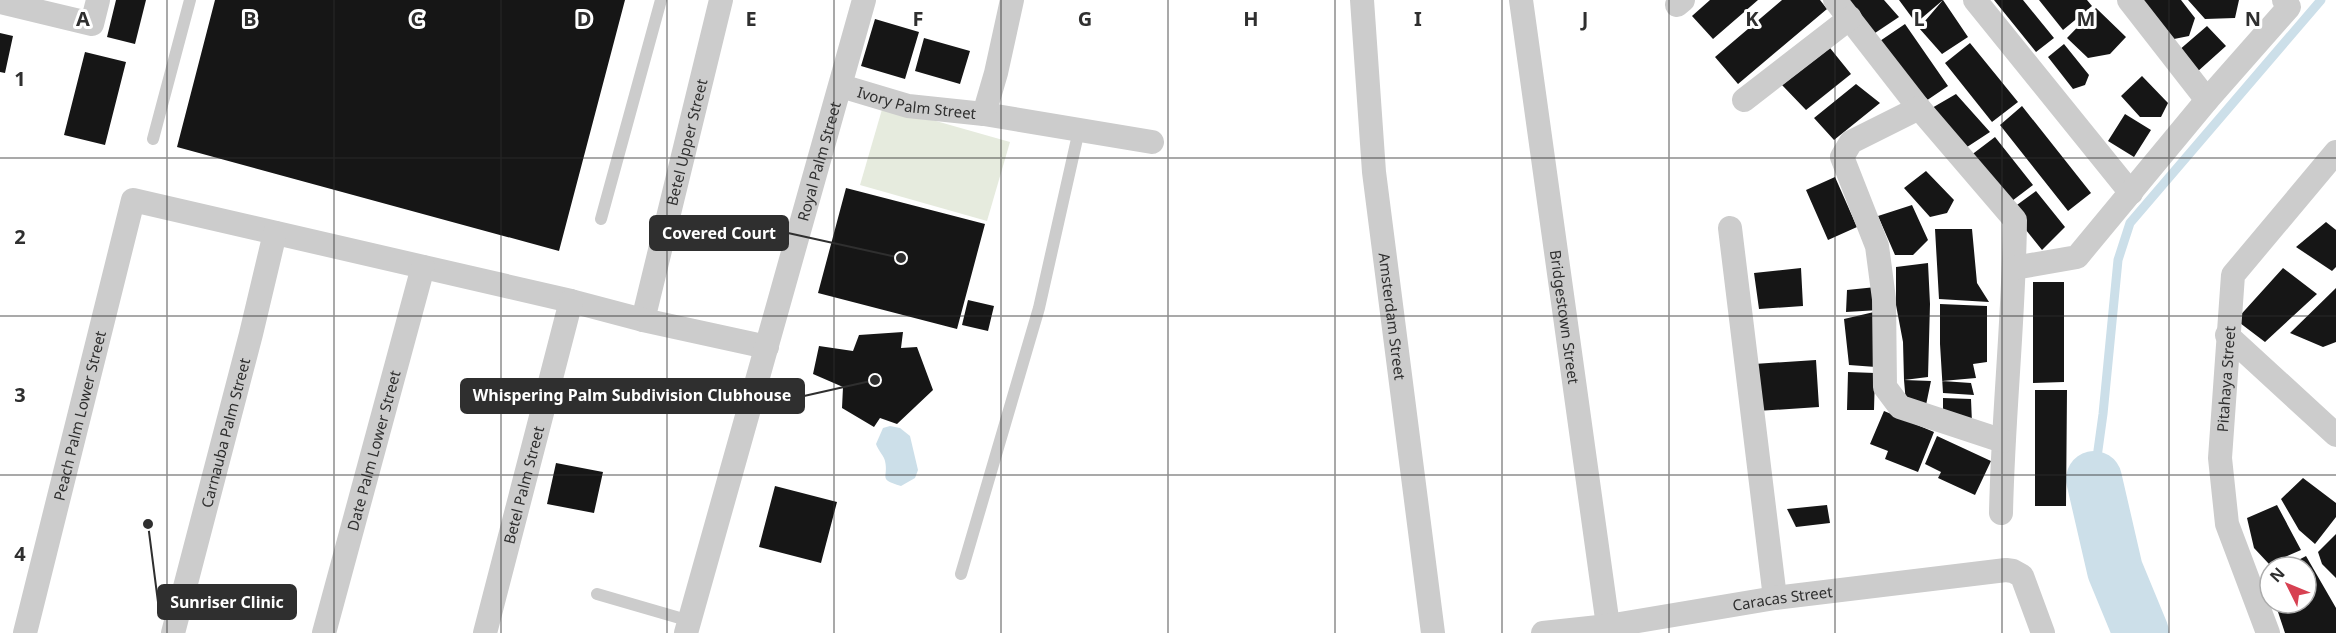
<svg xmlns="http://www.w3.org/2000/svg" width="2336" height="633" font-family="'Noto Sans',sans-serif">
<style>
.green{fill:#e6ebde}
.water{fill:#ccdfe9}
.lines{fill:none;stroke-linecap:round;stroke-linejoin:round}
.stream{stroke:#ccdfe9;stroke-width:9}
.river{stroke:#ccdfe9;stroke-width:56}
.building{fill:#161616}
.lane{stroke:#ccc;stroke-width:12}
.street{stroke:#ccc;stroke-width:24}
.grid{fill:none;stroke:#2f2f2f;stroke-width:1.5;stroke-opacity:0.55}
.labels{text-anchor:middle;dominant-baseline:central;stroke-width:6;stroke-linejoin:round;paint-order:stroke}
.street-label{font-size:15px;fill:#2f2f2f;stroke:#fff}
.grid-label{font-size:20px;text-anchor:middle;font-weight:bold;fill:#2f2f2f;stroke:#fff;stroke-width:6;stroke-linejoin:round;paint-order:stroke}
.leader{fill:none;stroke:#2f2f2f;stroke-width:2}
.callout-dot{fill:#2f2f2f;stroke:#fff;stroke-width:2}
.callout{fill:#2f2f2f;stroke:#2f2f2f;stroke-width:2}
.callout-label{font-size:16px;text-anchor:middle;font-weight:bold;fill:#fff}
</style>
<rect width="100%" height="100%" fill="#fff"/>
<path class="green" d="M883,106L1010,142L987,221L860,185Z"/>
<path class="water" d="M890,426L900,428L910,436L918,470L915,478L901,486C877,479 889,478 885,461C884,456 878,450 876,444L883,428Z"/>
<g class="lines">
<path class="stream" d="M2094,479L2103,414L2118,260L2130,223L2321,0"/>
<path class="river" d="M2094,479L2115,570L2141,633"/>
</g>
<path class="building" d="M116,0H146L135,44L107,37Z
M215,0H625L559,251L177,147Z
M1710,0H1758L1713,39L1692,16Z
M1782,0H1820L1827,9L1738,84L1715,57Z
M1843,0H1884L1899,17L1872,35Z
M1899,0H1943L1968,37L1942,54L1919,28L1943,0L1916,23Z
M1994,0H2023L2054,38L2036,52Z
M2039,0H2087L2092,6L2063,30Z
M2138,0H2181L2195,18L2189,36L2169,40Z
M2188,0H2239L2235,18L2205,19Z
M2096,8L2126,37L2110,54L2088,58L2067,38Z
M875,19L919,32L905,79L861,66Z
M1905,24L1948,86L1920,105L1877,43Z
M2207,26L2226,46L2197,72L2178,51Z
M0,33L13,36L5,73L0,72Z
M924,38L970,51L960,84L915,71Z
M1970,43L2018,102L1992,122L1945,63Z
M2064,44L2089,75L2085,85L2073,89L2048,57Z
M1830,48L1851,74L1806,110L1782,85Z
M85,52L126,62L105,145L64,135Z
M2142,76L2168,103L2161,117H2140L2121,96Z
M1856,84L1880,103L1834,140L1814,118Z
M1956,94L1990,132L1964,149L1925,112Z
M2022,106L2091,193L2068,211L2000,125Z
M2125,114L2151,130L2134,157L2108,141Z
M1995,137L2033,185L2008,204L1970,156Z
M1926,171L1954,200L1947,213L1930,217L1904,188Z
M1835,177L1857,227L1828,240L1806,190Z
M846,188L985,224L957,329L818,293Z
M2036,191L2065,227L2042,250L2010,210Z
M1912,205L1928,240L1913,255H1895L1878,216Z
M2326,222L2336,230V267L2332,271L2296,247Z
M1935,229H1972L1977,283L1989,302L1939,299Z
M1928,263L1930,304L1928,377L1904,380L1903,342L1896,305V267Z
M1801,268L1803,306L1759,309L1754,273Z
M2283,268L2317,294L2265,342L2236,320Z
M2033,282H2064V382L2033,383Z
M1876,287L1879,310L1846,312L1847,290Z
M2336,288V342L2323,347L2290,333Z
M968,300L994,306L988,331L962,325Z
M1940,304L1987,306V362L1973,364L1976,378L1942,381L1971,383L1974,395L1943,393L1940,344Z
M1874,312L1876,367L1849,365L1844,319Z
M903,332L901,348L917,347L933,390L897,424L880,418L874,427L842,408L843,387L813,374L819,346L853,351L859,335Z
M1816,360L1819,407L1757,411L1754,364Z
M1848,372L1875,373L1874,410H1847Z
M1904,380L1931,381L1926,405L1906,403Z
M2035,390H2067L2066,506H2035Z
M1943,398L1971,399L1972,423L1943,418Z
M1884,411L1934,432L1918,472L1885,459L1888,451L1870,444Z
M1937,436L1991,461L1975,495L1938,478L1941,472L1925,464Z
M556,463L603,472L594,513L547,504Z
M2303,478L2336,503V517L2315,544L2299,530L2281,499Z
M775,486L837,502L821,563L759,547Z
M1827,505L1830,523L1796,527L1787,509Z
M2277,505L2301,550L2269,564L2254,548L2247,518Z
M2336,534V578L2322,564L2318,552Z
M2306,556L2336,608V633H2285L2275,603H2306V567H2285Z"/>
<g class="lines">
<path class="lane" d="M153,139L190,0
M601,219L661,0
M961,574L1039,308L1079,130
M597,594L690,621"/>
<g class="street">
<path id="s1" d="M1362,0L1374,172L1433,633"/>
<path id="s2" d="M1521,0L1609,633"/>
<path d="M1835,0L1919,108L2015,220C2014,318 2003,415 2001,513"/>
<path d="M1975,0L2131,193"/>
<path d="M2129,0L2207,100"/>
<path d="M0,2L92,24L98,0"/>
<path d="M1677,5L1683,0"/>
<path id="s3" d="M841,86L908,106L984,114L1152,142"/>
<path d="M1744,100L1850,18"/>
<path d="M1919,108L1851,142L1842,157L1877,246L1884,299L1885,387L1900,407L2003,441"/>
<path d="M984,114L996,73L1012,0"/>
<path d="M1730,228L1775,598"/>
<path d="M2014,268L2077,257L2207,100L2289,7L2284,0"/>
<path id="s4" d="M643,320L721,0"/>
<path d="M2227,335L2336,435"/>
<path id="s5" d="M25,633L133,200L571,301L643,320L767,347"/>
<path id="s6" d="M173,633L251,334L275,233"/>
<path id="s7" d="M324,633L423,267"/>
<path id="s8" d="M485,633L571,301"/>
<path id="s9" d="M686,633L864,0"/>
<path id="s10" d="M1543,633L1608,626L1775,598L2006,570L2013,571L2022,576L2043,633"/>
<path id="s11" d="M2268,633L2227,524L2220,458L2233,275L2336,152"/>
</g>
</g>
<path class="grid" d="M167,0V633M334,0V633M501,0V633M667,0V633M834,0V633M1001,0V633M1168,0V633M1335,0V633M1502,0V633M1669,0V633M1835,0V633M2002,0V633M2169,0V633M0,158H2336M0,316H2336M0,475H2336"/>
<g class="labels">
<g class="street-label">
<text stroke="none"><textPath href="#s3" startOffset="78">Ivory Palm Street</textPath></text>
<text stroke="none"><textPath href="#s4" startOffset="183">Betel Upper Street</textPath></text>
<text stroke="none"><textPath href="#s9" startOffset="490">Royal Palm Street</textPath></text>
<text stroke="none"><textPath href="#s2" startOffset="320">Bridgestown Street</textPath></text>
<text stroke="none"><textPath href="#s1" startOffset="318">Amsterdam Street</textPath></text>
<text stroke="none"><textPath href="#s11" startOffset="262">Pitahaya Street</textPath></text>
<text stroke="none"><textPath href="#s5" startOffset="224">Peach Palm Lower Street</textPath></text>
<text stroke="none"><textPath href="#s6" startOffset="207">Carnauba Palm Street</textPath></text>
<text stroke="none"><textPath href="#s7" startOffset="189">Date Palm Lower Street</textPath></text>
<text stroke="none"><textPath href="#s8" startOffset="153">Betel Palm Street</textPath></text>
<text stroke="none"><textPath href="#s10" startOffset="242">Caracas Street</textPath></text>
</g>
</g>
<g class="grid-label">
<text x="83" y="26">A</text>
<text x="250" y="26">B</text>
<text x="417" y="26">C</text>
<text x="584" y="26">D</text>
<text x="751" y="26">E</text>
<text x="918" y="26">F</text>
<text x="1085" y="26">G</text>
<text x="1251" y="26">H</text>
<text x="1418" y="26">I</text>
<text x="1585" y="26">J</text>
<text x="1752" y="26">K</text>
<text x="1919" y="26">L</text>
<text x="2086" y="26">M</text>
<text x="2253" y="26">N</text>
<text x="20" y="86">1</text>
<text x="20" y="244">2</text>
<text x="20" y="402">3</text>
<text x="20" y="561">4</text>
</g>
<path class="leader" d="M901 258L788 233M875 380L804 396M148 524L158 602"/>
<g class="callout-dot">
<circle cx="901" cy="258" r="6"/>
<circle cx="875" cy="380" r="6"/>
<circle cx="148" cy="524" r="6"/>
</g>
<g class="callout">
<rect x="650" y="216" width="138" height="34" rx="6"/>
<rect x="461" y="379" width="343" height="34" rx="6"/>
<rect x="158" y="585" width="138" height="34" rx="6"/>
</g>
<g class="callout-label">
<text x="719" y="239">Covered Court</text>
<text x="632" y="401">Whispering Palm Subdivision Clubhouse</text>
<text x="227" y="608">Sunriser Clinic</text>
</g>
<g transform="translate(2288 585) rotate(313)"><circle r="28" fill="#ffffff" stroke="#acacac" stroke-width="1.5"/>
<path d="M0-4.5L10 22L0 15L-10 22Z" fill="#d74152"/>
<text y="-9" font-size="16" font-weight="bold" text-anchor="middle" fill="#2f2f2f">N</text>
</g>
</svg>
